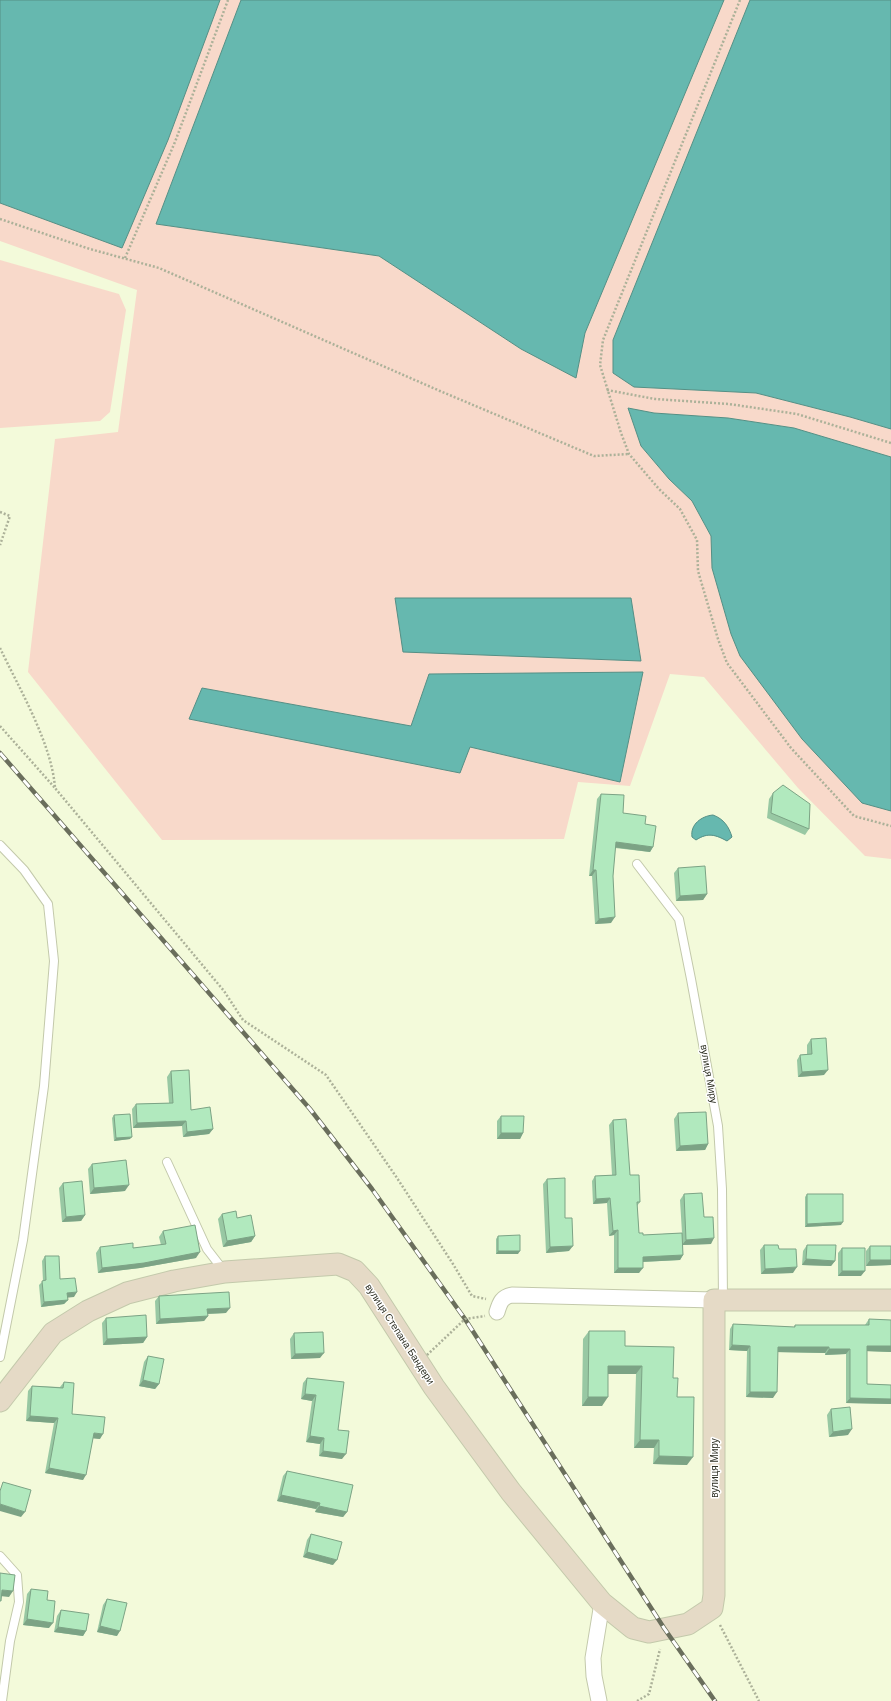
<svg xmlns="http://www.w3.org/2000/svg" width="891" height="1701" font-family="Arial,sans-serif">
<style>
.green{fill:#f8d9ca}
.water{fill:#66b8af;stroke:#558f85}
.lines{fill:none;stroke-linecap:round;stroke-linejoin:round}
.lane-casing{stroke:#c3c9ab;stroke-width:10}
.street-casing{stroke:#c3c9ab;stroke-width:17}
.secondary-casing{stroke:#c3c9ab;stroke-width:23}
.path{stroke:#acb199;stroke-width:2.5;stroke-dasharray:2 2;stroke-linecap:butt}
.lane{stroke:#fff;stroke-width:8}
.street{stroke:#fff;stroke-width:15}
.secondary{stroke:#e5dac6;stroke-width:21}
.rail-casing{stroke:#6a6e5c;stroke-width:4.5}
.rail{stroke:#fff;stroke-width:3;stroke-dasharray:9;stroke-linecap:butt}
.path-bridge{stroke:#acb199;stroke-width:2.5;stroke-dasharray:2 2;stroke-linecap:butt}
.wall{fill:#98c8a3}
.shaded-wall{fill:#7ca385}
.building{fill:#b1e9be;stroke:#7ca385}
.labels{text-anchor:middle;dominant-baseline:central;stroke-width:3;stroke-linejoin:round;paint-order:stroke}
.street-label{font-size:10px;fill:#2c2e22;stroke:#fff}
</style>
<rect width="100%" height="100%" fill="#f3fada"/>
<path class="green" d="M220,0H241L156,224L379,256L521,349L576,378L585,333L724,0H750L613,340L634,387L756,393L850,417L891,429V457L794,428L728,418L654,413L628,408L641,446L669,479L692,501L711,536L712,568L731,634L740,656L862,803L891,811V859L865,856L798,788L704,677L670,674L630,786L578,782L564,839L162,840L28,672L55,439L118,432L137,290L0,241V203L122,247Z
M0,260L119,294L126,310L110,412L100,421L0,428Z"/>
<path class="water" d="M0,0H220L168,140L122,248L0,203Z
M241,0H724L585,333L576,378L521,349L379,256L156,224Z
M750,0H891V429L850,417L756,393L634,387L613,373V340Z
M628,408L654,413L728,418L794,428L891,457V811L862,803L802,739L740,656L731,634L712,568L711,536L692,501L669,479L641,446Z
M395,598H631L641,661L403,652Z
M643,672L620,782L470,747L460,773L189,719L202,688L411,726L429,674Z
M713,815C724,819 729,827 732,837L727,841C716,835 708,832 696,840L692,837C690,824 702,816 713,815Z"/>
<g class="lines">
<defs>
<path id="lane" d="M0,845L24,870L48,904L54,961L44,1086L23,1240L0,1357
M637,864L679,919L691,979L718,1126L722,1189L723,1300
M167,1162L207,1249L224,1271
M0,1556L17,1575L19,1602L10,1641L2,1701"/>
<path id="street" d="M497,1312C500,1302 502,1297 512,1295L714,1300
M599,1701L594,1676L593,1658L602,1603"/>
<path id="secondary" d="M0,1401L53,1333L88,1311L127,1293L174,1281L225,1272L338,1264L355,1271L369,1286L434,1387L511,1492L602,1603L633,1628L649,1632L688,1624L712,1608L714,1595V1300H891"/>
</defs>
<use href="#lane" class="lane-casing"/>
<use href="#street" class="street-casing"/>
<use href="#secondary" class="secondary-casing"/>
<path class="path" d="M740,0L603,340L600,365L621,433L629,454L659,489L680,509L697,540L698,571L718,639L727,663L791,748L854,816L891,826
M0,219L90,249L159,268L440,391L594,456L629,454
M125,258L175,142L228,0
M607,390L655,399L729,404L797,414L891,443
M0,512L10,516L0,545
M0,648C19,688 52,744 55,788L224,991L243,1020L326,1075L397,1178L453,1264L472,1296L486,1299
M0,726L55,788
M720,1625L759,1701
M637,1701L649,1694L660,1649"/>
<use href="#lane" class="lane"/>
<use href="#street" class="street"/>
<use href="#secondary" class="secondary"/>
<defs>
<path id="rail" d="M0,753L310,1109L372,1189L465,1319L664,1628L715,1701"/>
</defs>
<use href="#rail" class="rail-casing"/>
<use href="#rail" class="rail"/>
<path class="path-bridge" d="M427,1355L465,1319L485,1316"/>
</g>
<path class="wall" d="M773,793L809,829L805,835L767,818L769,799Z
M601,794L623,813L645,824L653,847L650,852L615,848L613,876L611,923L595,924L592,876H589L597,799Z
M678,868L707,894L703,900L676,901L674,873Z
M811,1039L824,1075L798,1077L797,1060L800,1055L807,1054V1045Z
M171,1071L191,1110L213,1129L209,1134L183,1137L182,1126L133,1128L132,1109L136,1104L169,1103L167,1077Z
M678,1113L708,1144L705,1150L676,1151L674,1119Z
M114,1115L130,1139L114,1141L112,1118Z
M501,1116L523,1133L520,1139H497V1121Z
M613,1120L630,1175L640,1202L637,1206L639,1233L643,1235L682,1233L680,1200L684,1194L704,1217L711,1244L683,1245V1255L680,1260L643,1262L639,1273H614V1235L609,1236L607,1203L593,1204L592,1181L595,1176L612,1175L609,1125Z
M92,1164L125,1191L90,1194L88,1169Z
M547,1179L565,1218L569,1251L546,1253L543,1184Z
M63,1183L85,1215L81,1221L62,1222L59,1188Z
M807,1194L841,1225L805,1227V1197Z
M222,1214L237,1218L255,1236L251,1242L223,1247L218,1219Z
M163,1231L196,1258L140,1268L98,1273L96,1253L100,1247L133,1248L161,1245L159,1237Z
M498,1236L518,1254H496V1239Z
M764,1245L779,1249L793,1273L761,1274L760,1250Z
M807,1245L835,1261L831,1266L802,1265L803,1251Z
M870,1246H891V1265L866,1266V1251Z
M842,1248L861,1276H838V1253Z
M45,1256L60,1279L74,1297H67L68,1300L64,1304L41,1307L39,1285L43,1281L42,1261Z
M159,1296L226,1313L207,1314L208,1316L204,1321L156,1324L155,1301Z
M106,1318L147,1337L143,1343L103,1345L102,1323Z
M869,1319L891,1320V1352L867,1351V1384L891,1385V1404L846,1403V1354L825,1355V1353L777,1352L773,1398L746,1397L747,1351L729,1350L730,1329L733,1324L794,1327L795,1325H865Z
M589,1331L625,1346L673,1378L677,1397L687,1465L653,1464L654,1448H634L636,1374H608L602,1406H582L583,1339Z
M294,1333L320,1358L291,1359L290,1339Z
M148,1356L159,1384L155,1389L139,1386L144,1362Z
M307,1378L338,1430L342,1459L319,1456L320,1444L306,1442L312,1401L301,1399L303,1383Z
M64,1382L72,1414L100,1439L93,1438L83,1480L45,1473L54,1423L26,1421L28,1391L32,1386L60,1387Z
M831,1409L848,1435L829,1437L827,1415Z
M287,1471L347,1512L343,1517L315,1512L316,1509L277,1501L283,1476Z
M311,1534L333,1565L303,1557L307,1540Z
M31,1589L47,1600L49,1628L23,1625L27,1594Z
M107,1599L117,1636L97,1632L103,1605Z
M61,1610L86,1631L83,1636L54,1632L57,1616Z"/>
<path class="shaded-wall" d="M616,842L653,847L650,852L612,847Z
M593,870H596L592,876H589Z
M707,894L703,900L676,901L680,896Z
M615,917L611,923L595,924L599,919Z
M828,1070L824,1075L798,1077L802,1072Z
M186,1121L182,1126L133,1128L137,1123Z
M213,1129L209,1134L183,1137L187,1132Z
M501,1133H523L520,1139H497Z
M132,1137L130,1139L114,1141L116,1138Z
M708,1144L705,1150L676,1151L680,1146Z
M129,1185L125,1191L90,1194L94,1188Z
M610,1198L607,1203L593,1204L596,1199Z
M85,1215L81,1221L62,1222L66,1217Z
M843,1222L841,1225L805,1227L807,1224Z
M618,1230L614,1235L609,1236L613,1231Z
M255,1236L251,1242L223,1247L227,1241Z
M714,1238L711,1244L682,1245L686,1240Z
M573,1246L569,1251L546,1253L550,1247Z
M498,1251H520L518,1254H496Z
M200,1252L196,1258L140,1268L98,1273L102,1268Z
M683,1255L680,1260L639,1262L643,1257Z
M806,1259L835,1261L831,1266L802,1265Z
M870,1260H891V1265L866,1266Z
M797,1267L793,1273L761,1274L765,1269Z
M618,1268H643L639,1273H614Z
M842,1271H865L861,1276H838Z
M77,1292L74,1297L64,1298L67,1293Z
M68,1300L64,1304L41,1307L44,1302Z
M230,1308L226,1313L204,1314L207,1309Z
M208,1316L204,1321L156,1324L160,1319Z
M147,1337L143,1343L103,1345L107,1339Z
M732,1345L750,1346L747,1351L729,1350Z
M867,1346H891V1352L863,1351Z
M778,1347H829L825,1353L774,1352Z
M829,1349H850L846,1354L825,1355Z
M324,1353L320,1358L291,1359L295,1354Z
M608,1366H642L636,1374H602Z
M143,1380L159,1384L155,1389L139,1386Z
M750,1392H777L773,1398L746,1397Z
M305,1394L316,1395L312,1401L301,1399Z
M588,1397H608L602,1406H582Z
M850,1398L891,1399V1404L846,1403Z
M30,1416L58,1418L54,1423L26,1421Z
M852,1429L848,1435L829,1437L833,1432Z
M94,1433L103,1434L100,1439L90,1438Z
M310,1436L324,1438L320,1444L306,1442Z
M640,1440H659L654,1448H634Z
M323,1451L346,1454L342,1459L319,1456Z
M659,1456L693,1457L687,1465L653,1464Z
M49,1468L86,1475L83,1480L45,1473Z
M281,1495L320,1503L316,1509L277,1501Z
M0,1504L25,1512L21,1517L0,1511Z
M319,1506L347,1512L343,1517L315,1512Z
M307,1552L337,1560L333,1565L303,1557Z
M2,1590L13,1591L9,1597L0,1596Z
M27,1619L53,1623L49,1628L23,1625Z
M100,1626L120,1631L117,1636L97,1632Z
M58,1627L86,1631L83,1636L54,1632Z"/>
<path class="building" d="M783,785L810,804L809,829L771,813L773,793Z
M601,794L624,795L623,813L646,816L645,824L656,826L653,847L616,842L613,876L615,917L599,919L596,870H593Z
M705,866L707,894L680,896L678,868Z
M826,1038L828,1070L802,1072L800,1055L812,1054L811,1039Z
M189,1070L191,1110L210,1107L213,1129L187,1132L186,1121L137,1123L136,1104L173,1103L171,1071Z
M706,1112L708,1144L680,1146L678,1113Z
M130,1114L132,1137L116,1138L114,1115Z
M501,1116H524L523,1133H501Z
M626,1119L630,1175H639L640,1202H637L639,1233H643V1235L682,1233L683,1255L643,1257V1268H618V1230L613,1231L610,1198L596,1199L595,1176L616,1175L613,1120Z
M126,1160L129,1185L94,1188L92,1164Z
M565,1178V1218H572L573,1246L550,1247L547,1179Z
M82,1181L85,1215L66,1217L63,1183Z
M702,1193L704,1217H713L714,1238L686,1240L684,1194Z
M807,1194H843V1222L807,1224Z
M236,1211L237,1218L251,1215L255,1236L227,1241L222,1214Z
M195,1225L200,1252L144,1263L102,1268L100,1247L133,1243V1248L166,1244L163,1231Z
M520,1235V1251H498V1236Z
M764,1245H778L779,1249H796L797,1267L765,1269Z
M807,1245H836L835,1261L806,1259Z
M870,1246H891V1260H870Z
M842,1248H865V1271H842Z
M45,1256H59L60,1279L75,1278L77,1292L67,1293L68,1300L44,1302L42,1281L46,1280Z
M229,1292L230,1308L207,1309L208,1316L160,1319L159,1296Z
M146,1315L147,1337L107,1339L106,1318Z
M869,1319L891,1320V1346H867V1384L891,1385V1399L850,1398V1349H829V1347H778L777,1392H750V1346L732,1345L733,1324L795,1327V1325H869Z
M589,1331H625V1346L674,1347L673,1378H678L677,1397H694L693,1457L659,1456V1440H640L642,1366H608V1397H588Z
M323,1332L324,1353L295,1354L294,1333Z
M148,1356L164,1359L159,1384L143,1380Z
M307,1378L344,1382L338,1430L349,1431L346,1454L323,1451L324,1438L310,1436L316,1395L305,1394Z
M64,1382L74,1383L72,1414L105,1417L103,1434L94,1433L86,1475L49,1468L58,1418L30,1416L32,1386L63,1388Z
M850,1407L852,1429L833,1432L831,1409Z
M287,1471L353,1485L347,1512L319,1506L320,1503L281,1495Z
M3,1482L31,1490L25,1512L0,1504V1491Z
M311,1534L342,1542L337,1560L307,1552Z
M0,1573L15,1575L13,1591L2,1590L1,1601H0Z
M31,1589L48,1591L47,1600L55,1601L53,1623L27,1619Z
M107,1599L127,1603L120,1631L100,1626Z
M61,1610L89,1614L86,1631L58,1627Z"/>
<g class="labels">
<g class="street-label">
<text transform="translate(709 1074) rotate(80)">вулиця Миру</text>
<text transform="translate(400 1334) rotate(57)">вулиця Степана Бандери</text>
<text transform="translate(714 1468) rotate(-90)">вулиця Миру</text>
</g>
</g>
</svg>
